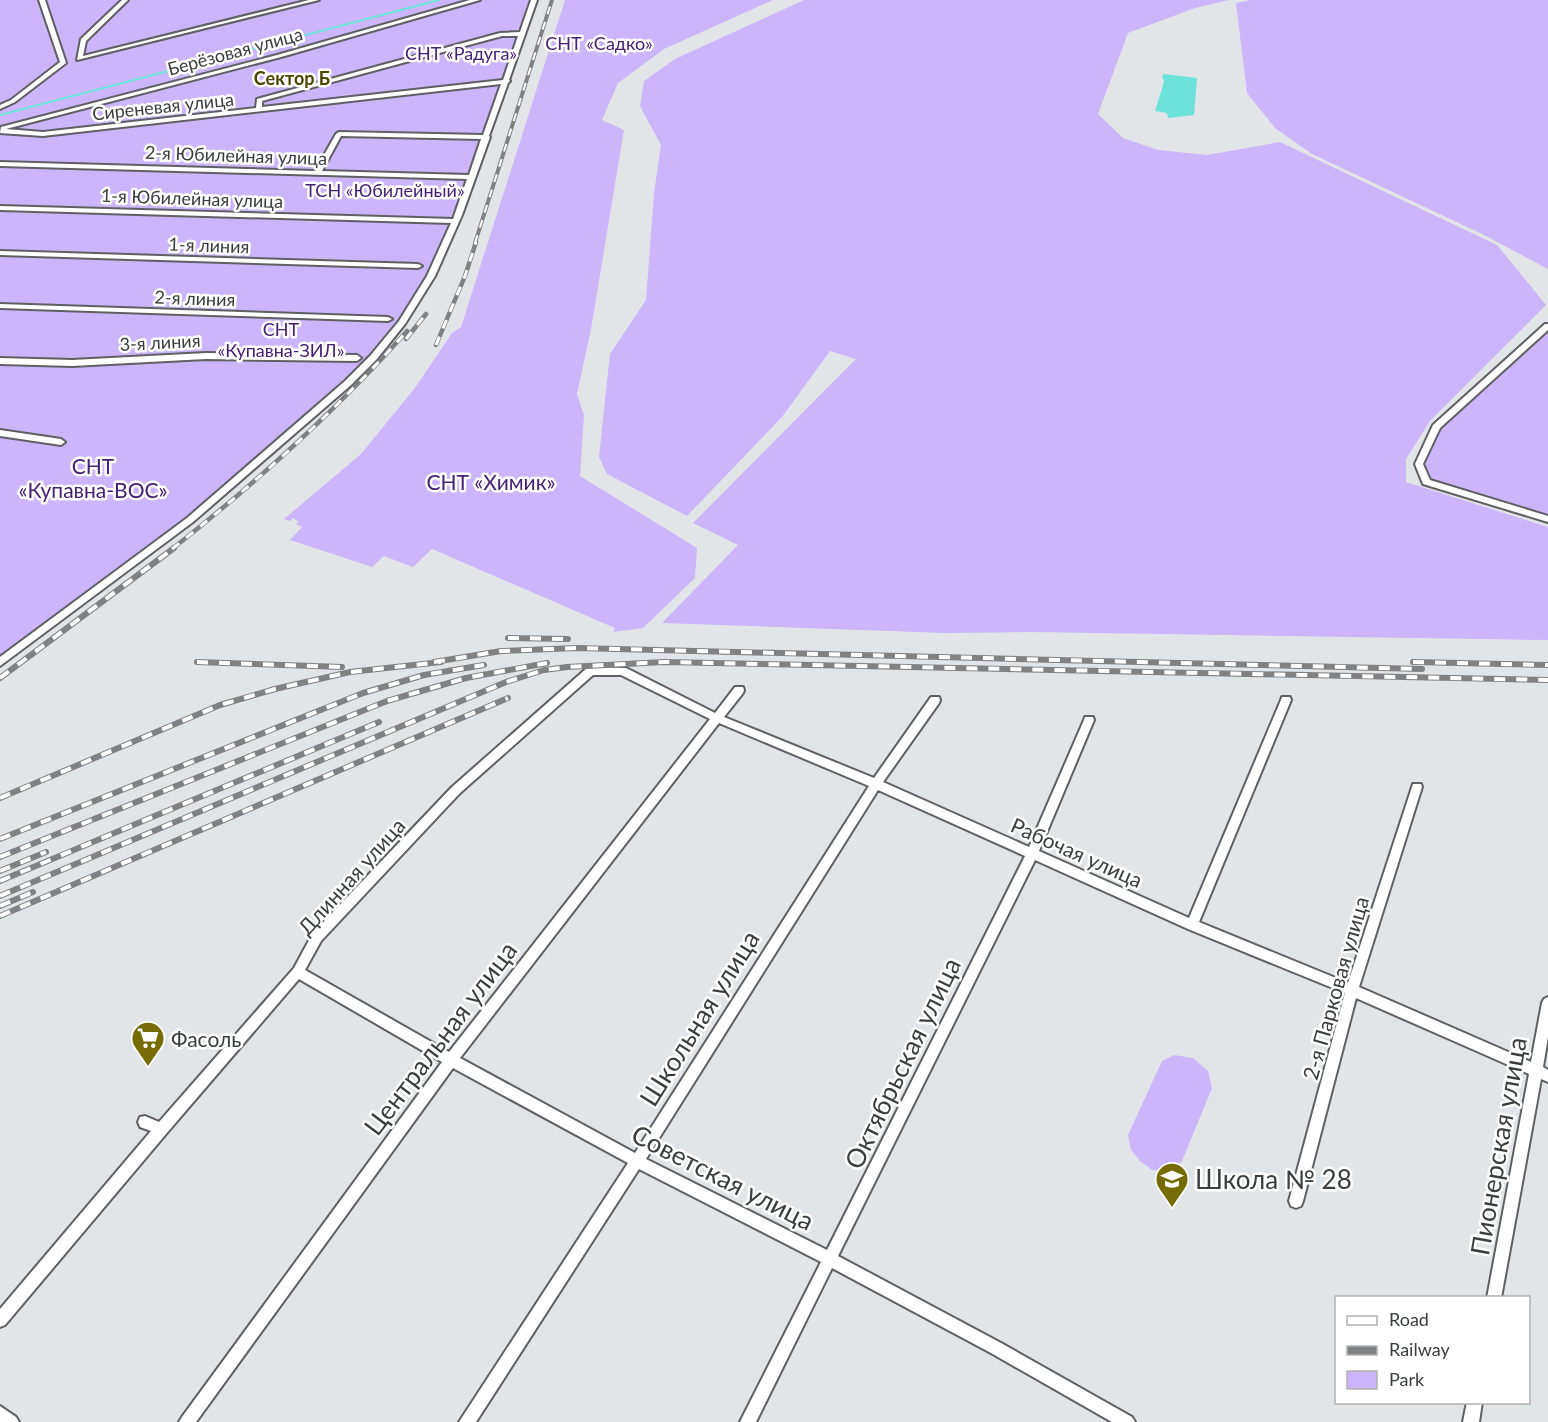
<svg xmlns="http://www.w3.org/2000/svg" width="1548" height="1422" font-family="Lato,sans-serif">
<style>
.green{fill:#ccb5fa}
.water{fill:#6ce3d8}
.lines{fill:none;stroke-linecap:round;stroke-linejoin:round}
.stream{stroke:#6ce3d8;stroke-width:2}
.street-casing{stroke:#5e6063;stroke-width:4}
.street{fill:#fff;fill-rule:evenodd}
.rail-far2-casing{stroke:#7f8183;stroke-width:4}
.rail-far1-casing{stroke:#7f8183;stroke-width:4.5}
.rail-casing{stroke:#7f8183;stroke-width:6}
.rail-far2{stroke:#fff;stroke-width:2;stroke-dasharray:8;stroke-linecap:butt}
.rail-far1{stroke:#fff;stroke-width:3;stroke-dasharray:9;stroke-linecap:butt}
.rail{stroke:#fff;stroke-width:4;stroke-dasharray:11;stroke-linecap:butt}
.labels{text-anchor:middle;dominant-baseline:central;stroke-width:5;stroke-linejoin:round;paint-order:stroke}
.far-park-label{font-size:18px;fill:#462076;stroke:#fff}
.far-street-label{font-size:18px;fill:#3b3d3e;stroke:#fff}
.far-neighbourhood-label{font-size:18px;font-weight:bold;fill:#4c4502;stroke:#fff}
.park-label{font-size:21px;fill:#462076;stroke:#fff}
.street-label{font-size:21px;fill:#3b3d3e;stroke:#fff}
.poi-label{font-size:21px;fill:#3b3d3e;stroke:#fff;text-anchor:start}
.near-street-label{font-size:26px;fill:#3b3d3e;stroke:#fff}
.near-poi-label{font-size:26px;fill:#3b3d3e;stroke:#fff;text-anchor:start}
</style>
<rect width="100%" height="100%" fill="#e2e5e8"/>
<path class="green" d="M0,0H534L507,81L431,276L402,322L373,358L190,520L0,662Z
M565,0H773L664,49L618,83L602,120L624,130L591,329L577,394L584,415L580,476L697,548L695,578L643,628L613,632L615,628L432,549L413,567L384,556L372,567L290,540L302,527L296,524L299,522L293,518L290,521L284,519L361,454L415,388L452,333L461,327Z
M804,0H1229L1195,8L1128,33L1098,114L1123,138L1158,150L1207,155L1280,142L1497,245L1546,305L1430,421L1406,459V482L1548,527V640L1031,632L945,633L662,623L738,545L693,523L856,359L830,351L782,417L687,516L607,474L599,457L610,354L646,300L654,193L661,145L640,106L644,81L675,59Z
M1251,0H1548V269L1482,234L1312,154L1275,128L1247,93L1236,3Z
M1548,326V519L1426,482L1419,464L1436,427Z
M1174,1055L1193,1058L1208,1071L1212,1088L1182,1161L1170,1171L1152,1170L1140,1161L1131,1150L1128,1135L1162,1061Z"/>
<path class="water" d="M1164,74L1197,78L1194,115L1168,118L1167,113L1155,111L1164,82L1162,76Z"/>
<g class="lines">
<path class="stream" d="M0,115L439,0"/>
<defs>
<path id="street" d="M39,0H45L66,63L15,102L0,109V105L11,100L60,62Z
M122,0H128L86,41L83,56L309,0H319L77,60L81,39Z
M470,0H480L281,57L6,129L43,132L256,108L257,99L500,33L520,32L531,0H537L509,80L510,81L508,83L489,136L490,137L462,215L435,276L405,324L376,360L351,385L193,522L0,666V657L187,518L345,381L370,356L399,321L427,276L451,223L0,210V206L453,219L467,179L0,166V162L315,171L336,134L339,132L483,135L501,84L43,136L0,133L1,127L277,55ZM502,36H518L503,80L262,107V101ZM341,136L481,139L469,175L322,171Z
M0,251L418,264L422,266L418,268L0,255Z
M0,304L388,317L392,319L388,321L0,308Z
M1545,324H1548V330L1440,428L1423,464L1430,480L1548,516V522L1423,484L1415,464L1433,425Z
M206,353L357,355L361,358L357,361L206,359L72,366L0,364V358L72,360Z
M0,430L61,439L65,442L61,445L0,436Z
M591,667L626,668L715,713L735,687H743L744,690L743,693L724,717L874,778L931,697H939L940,700L939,703L883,782L1029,847L1084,720L1085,717H1093L1094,720L1039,851L1189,918L1281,700L1282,697H1290L1291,700L1199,922L1348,983L1412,787L1413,784H1421L1422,787L1359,987L1531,1062L1542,1003L1544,999L1548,997V1037L1543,1067L1548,1070V1082L1541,1079L1501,1298H1487L1529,1074L1356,998L1303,1201L1301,1206L1296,1208L1291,1206L1289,1201L1345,993L1188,929L1035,860L838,1256L1001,1343L1132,1417L1135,1422H1112L991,1353L832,1268L756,1422H740L821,1262L639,1169L476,1422H459L628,1163L453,1068L196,1422H179L182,1417L442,1062L299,979L166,1134L5,1325L0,1327V1309L151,1131L140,1127L138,1122L140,1117L145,1116L159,1122L294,968L313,933L452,787L587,668ZM593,675H621L710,719L449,1052L305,970L321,941L460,793ZM719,723L869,786L635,1153L460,1058ZM878,790L1025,856L827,1250L646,1159Z
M1467,1402H1482L1479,1422H1463Z
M0,1406L16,1417L19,1422H0Z"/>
</defs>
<use href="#street" class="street-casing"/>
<use href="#street" class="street"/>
<defs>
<path id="rail-far2" d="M475,243L552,0"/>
<path id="rail-far1" d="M406,339L426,314
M436,345L465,276L476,242
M172,549C257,482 335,412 407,331"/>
<path id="rail" d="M508,638L568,639
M197,662L342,667
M434,662L501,651L577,648L1422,669
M1413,662L1548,665
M0,678L174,548
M0,798L220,705L275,689L350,672L441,662
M0,839L363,693L424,675L484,665
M0,857L387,701L466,678L547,663
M0,871L46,852
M0,881L379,722
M0,896L506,682L544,670L567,667L664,662L1548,680
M0,906L33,892
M0,916L508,698"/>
</defs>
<use href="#rail-far2" class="rail-far2-casing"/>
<use href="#rail-far1" class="rail-far1-casing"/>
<use href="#rail" class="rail-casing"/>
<use href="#rail-far2" class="rail-far2"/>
<use href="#rail-far1" class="rail-far1"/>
<use href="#rail" class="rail"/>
</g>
<defs>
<symbol id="supermarket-pin" viewBox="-11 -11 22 30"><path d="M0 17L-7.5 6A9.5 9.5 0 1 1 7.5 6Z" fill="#766c06" stroke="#fff"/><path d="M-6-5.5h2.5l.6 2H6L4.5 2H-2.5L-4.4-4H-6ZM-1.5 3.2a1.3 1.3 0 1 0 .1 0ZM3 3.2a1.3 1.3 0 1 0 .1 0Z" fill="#fff"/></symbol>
<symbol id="school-pin" viewBox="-11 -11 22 30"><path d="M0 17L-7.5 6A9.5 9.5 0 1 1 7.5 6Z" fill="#766c06" stroke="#fff"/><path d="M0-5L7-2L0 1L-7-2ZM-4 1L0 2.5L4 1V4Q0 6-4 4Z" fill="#fff"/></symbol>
</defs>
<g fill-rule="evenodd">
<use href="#supermarket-pin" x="129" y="1019" width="38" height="52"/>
<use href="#school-pin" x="1153" y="1160" width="38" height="52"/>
</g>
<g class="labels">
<g class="far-park-label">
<text x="599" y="43">СНТ «Садко»</text>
<text x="461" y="53">СНТ «Радуга»</text>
<text x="385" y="190">ТСН «Юбилейный»</text>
<text x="281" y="329">СНТ<tspan x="281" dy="21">«Купавна-ЗИЛ»</tspan></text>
</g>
<g class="far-street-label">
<text transform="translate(235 51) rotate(-15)">Берёзовая улица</text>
<text transform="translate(163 106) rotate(-6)">Сиреневая улица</text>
<text transform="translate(236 155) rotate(2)">2-я Юбилейная улица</text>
<text transform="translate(192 198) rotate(2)">1-я Юбилейная улица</text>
<text transform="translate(209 245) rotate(2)">1-я линия</text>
<text transform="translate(195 298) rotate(2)">2-я линия</text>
<text transform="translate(160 342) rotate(-3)">3-я линия</text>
</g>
<g class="far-neighbourhood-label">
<text x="292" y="78">Сектор Б</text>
</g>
<g class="park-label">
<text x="93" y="465">СНТ<tspan x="93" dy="24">«Купавна-ВОС»</tspan></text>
<text x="491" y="481">СНТ «Химик»</text>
</g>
<g class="street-label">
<text transform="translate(1077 852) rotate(24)">Рабочая улица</text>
<text transform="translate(351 876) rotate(-48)">Длинная улица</text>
<text transform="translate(1335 988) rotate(-74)">2-я Парковая улица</text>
</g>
<g class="poi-label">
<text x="171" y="1038">Фасоль</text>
</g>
<g class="near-street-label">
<text transform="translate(699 1018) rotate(-58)">Школьная улица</text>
<text transform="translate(440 1038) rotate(-53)">Центральная улица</text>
<text transform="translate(902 1063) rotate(-64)">Октябрьская улица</text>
<text transform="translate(1498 1146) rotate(-80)">Пионерская улица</text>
<text transform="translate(723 1177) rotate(27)">Советская улица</text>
</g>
<g class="near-poi-label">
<text x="1195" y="1179">Школа № 28</text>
</g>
</g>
<rect x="1335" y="1296" width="195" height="108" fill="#ffffff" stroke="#b1b1b2" stroke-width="1.5"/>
<rect x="1347" y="1316" width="30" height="9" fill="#ffffff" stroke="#b1b1b2" stroke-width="1.5"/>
<text x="1389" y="1326" font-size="18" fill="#3b3d3e">Road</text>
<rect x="1347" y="1346" width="30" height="9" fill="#7f8183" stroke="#b1b1b2" stroke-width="1.5"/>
<text x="1389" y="1356" font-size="18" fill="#3b3d3e">Railway</text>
<rect x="1347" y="1371" width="30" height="18" fill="#ccb5fa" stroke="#b1b1b2" stroke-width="1.5"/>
<text x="1389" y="1386" font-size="18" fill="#3b3d3e">Park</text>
</svg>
